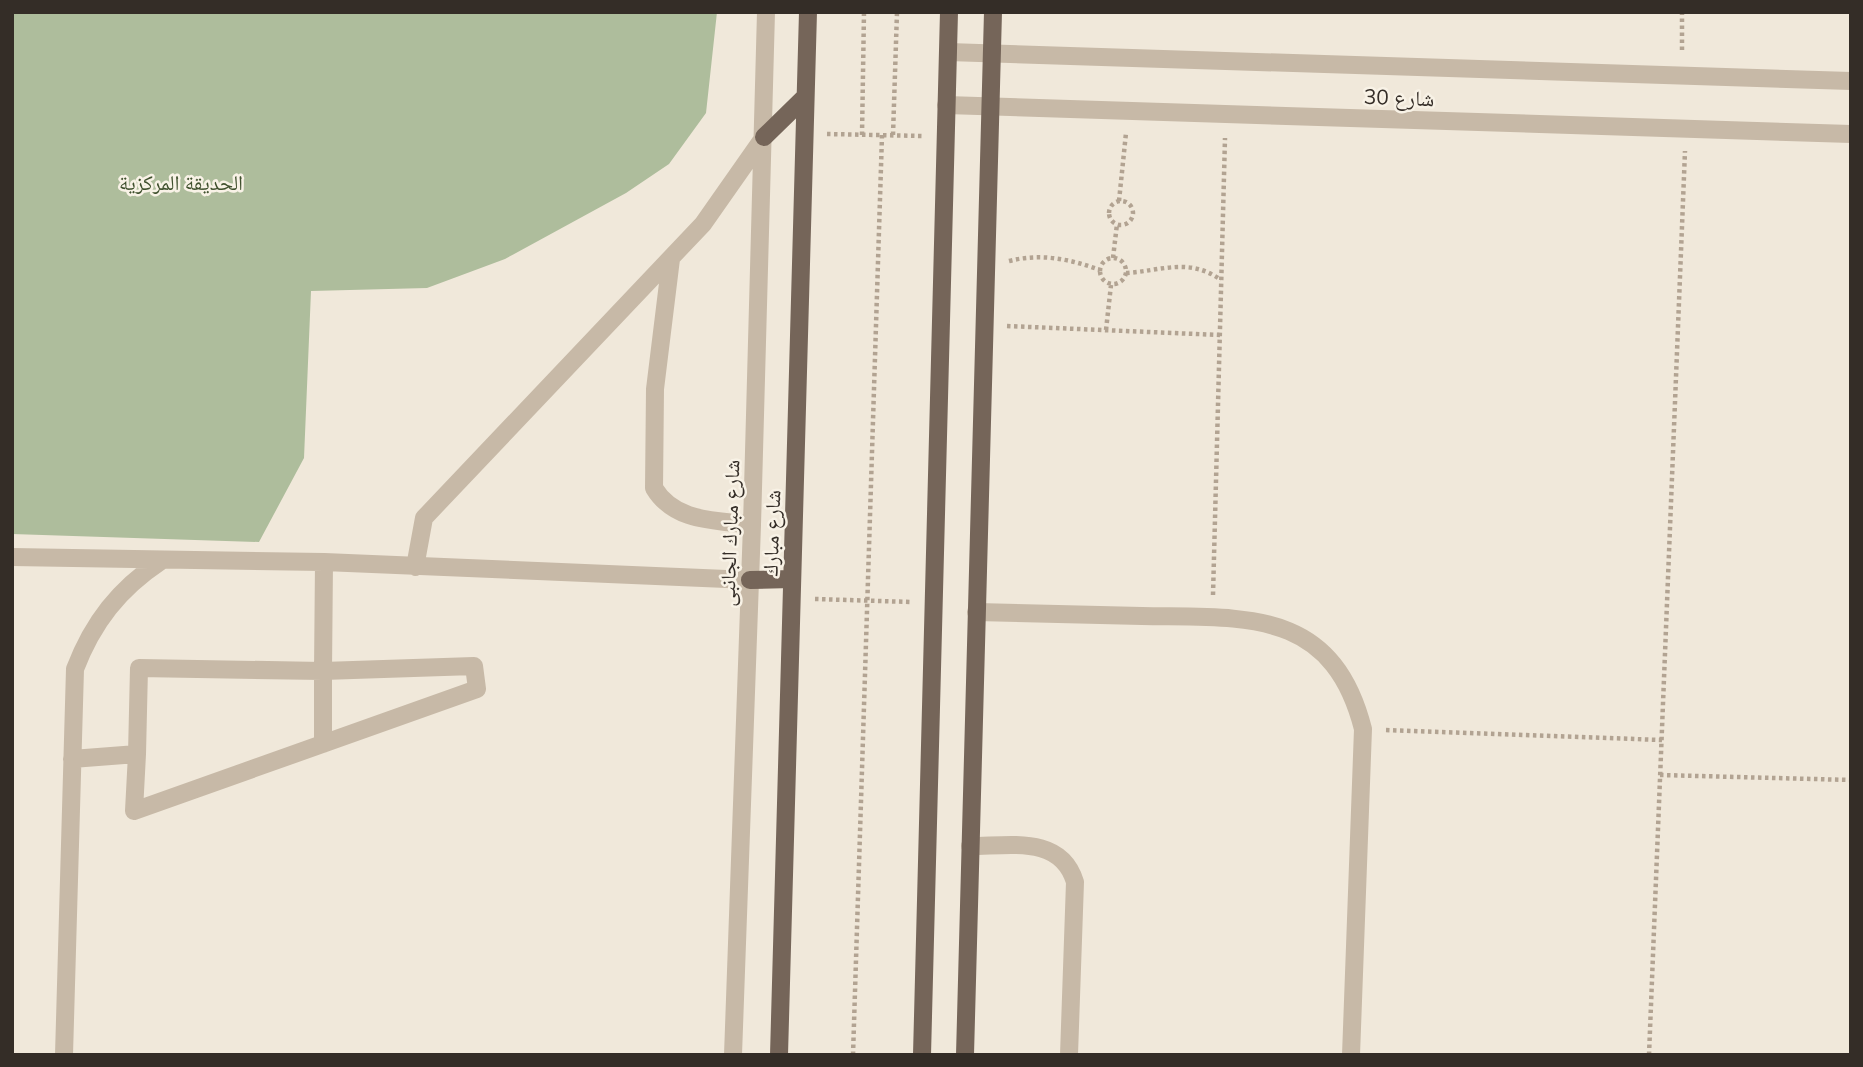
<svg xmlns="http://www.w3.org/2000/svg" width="1863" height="1067" font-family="Mulish,'Noto Naskh Arabic',sans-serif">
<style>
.green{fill:#aebd9c}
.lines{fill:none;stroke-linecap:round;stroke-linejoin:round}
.path{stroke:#b2a392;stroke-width:4.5;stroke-dasharray:3.5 3.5;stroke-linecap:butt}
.minor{stroke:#c7b9a7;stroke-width:18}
.major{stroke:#756559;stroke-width:18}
.labels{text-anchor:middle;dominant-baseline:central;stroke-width:5;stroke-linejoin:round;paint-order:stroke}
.street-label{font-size:21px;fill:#342d27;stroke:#f8f2e6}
.park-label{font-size:21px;fill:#3f502d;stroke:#f8f2e6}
</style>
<rect width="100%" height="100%" fill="#f0e8da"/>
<path class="green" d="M12,12H717L706,113L669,164L626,193L505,259L427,288L311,291L304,458L259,542L12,534Z"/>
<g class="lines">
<path class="path" d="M1682,50V12
M827,134L923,136
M862,135L864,12
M893,135L897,12
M1119,201L1126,133
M1109 213a12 12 0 1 1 24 0a12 12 0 1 1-24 0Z
M1113,258L1117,224
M1100 271a13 13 0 1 1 26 0a13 13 0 1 1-26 0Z
M1009,261C1041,253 1070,259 1100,270
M1126,273C1161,271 1189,257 1221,280
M1007,326L1220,335
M1106,330L1111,285
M1213,595L1225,138
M815,599L912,602
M1386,730L1662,740
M1660,775L1851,780
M853,1055L882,135
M1649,1055L1685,151"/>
<path class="minor" d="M948,52L1851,81
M946,105L1851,134
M671,259L655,389L654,488C675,523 717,520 752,525
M12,557L324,562L750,580
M415,567L424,518L703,224L764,137
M976,612C1031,613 1086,615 1142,616C1244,618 1332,607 1363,729L1351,1055
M137,754L134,811L477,689L474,666L323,671L324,562
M72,759L137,754L139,668L323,671V744
M970,846C1010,846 1061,835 1075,882L1069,1055
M64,1055L75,669C93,622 119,589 161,561
M733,1055L752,525L766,12"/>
<path class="major" d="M764,137L805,97
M750,580L792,579
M779,1055L808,12
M922,1055L949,12
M965,1055L993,12"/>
</g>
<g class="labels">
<g class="street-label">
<text transform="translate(1399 97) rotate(2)">شارع 30</text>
<text transform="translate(729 533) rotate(-88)">شارع مبارك الجانبى</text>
<text transform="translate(771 533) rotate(-88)">شارع مبارك</text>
</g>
<g class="park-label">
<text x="181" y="182">الحديقة المركزية</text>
</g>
</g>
<rect width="1863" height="1067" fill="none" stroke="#342d27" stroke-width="28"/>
</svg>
